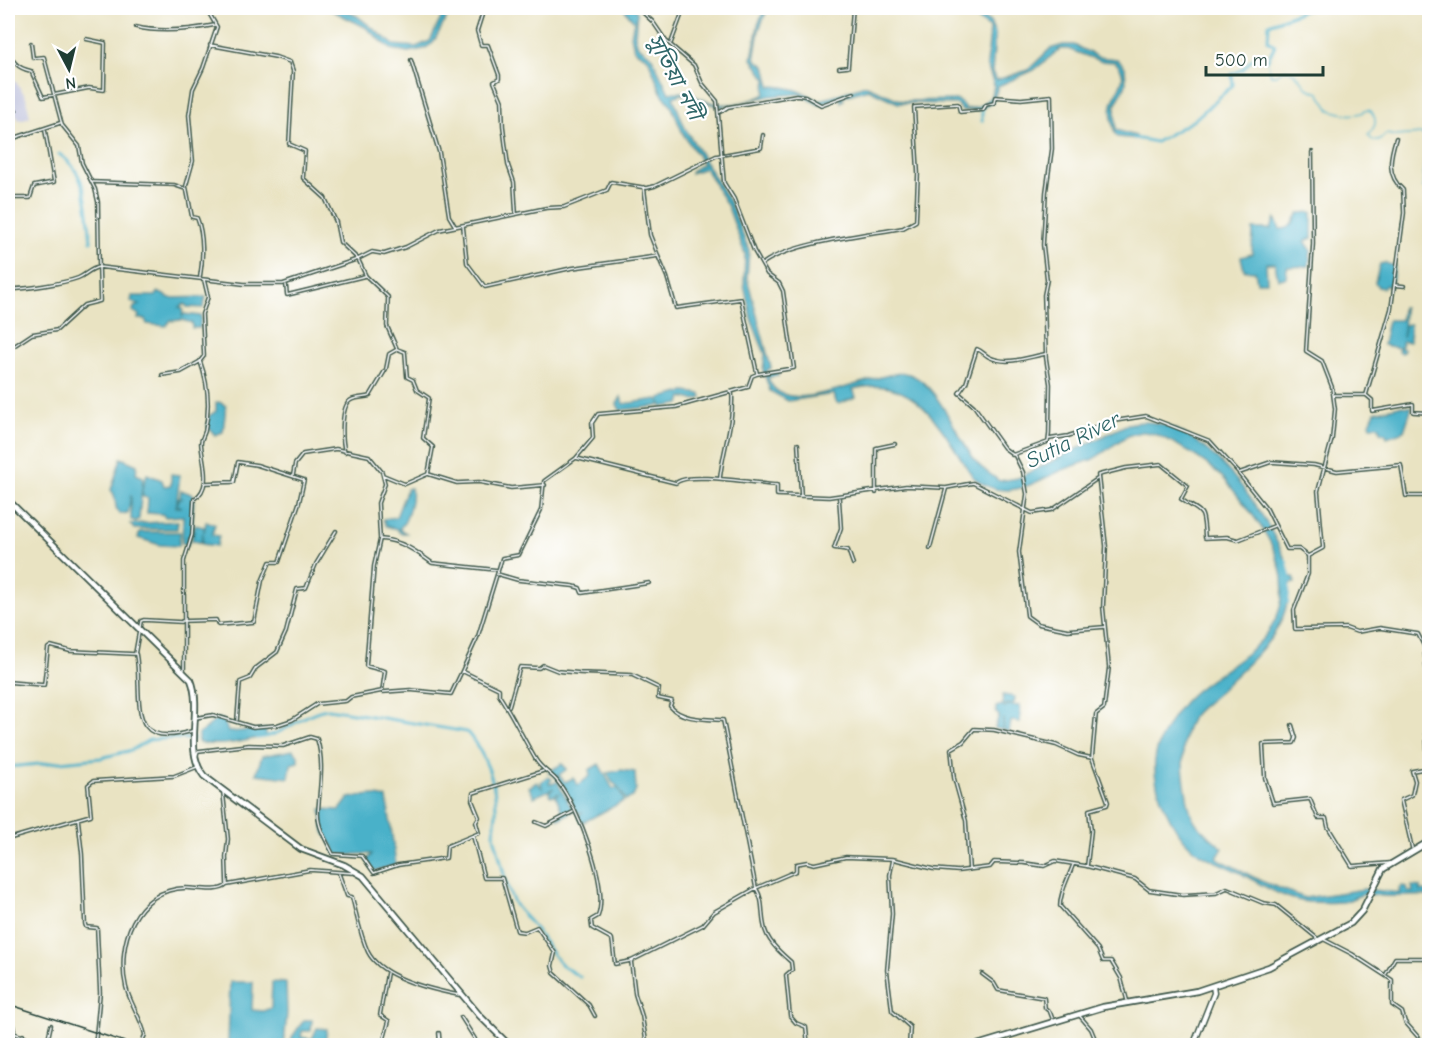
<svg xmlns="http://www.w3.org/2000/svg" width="1437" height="1053" font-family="'Comic Neue','Noto Sans Bengali',sans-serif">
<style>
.industrial{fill:#bfc2dd}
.water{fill:#4ab1c9;stroke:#34777e;stroke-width:1.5}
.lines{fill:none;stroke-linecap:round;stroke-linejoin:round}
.stream{stroke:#4ab1c9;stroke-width:1.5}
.canal{stroke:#4ab1c9;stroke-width:3}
.river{stroke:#4ab1c9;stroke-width:4}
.minor-casing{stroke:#3d5649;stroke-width:4.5}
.secondary-casing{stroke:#3d5649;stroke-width:7}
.trunk-casing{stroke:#3d5649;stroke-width:8}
.minor{stroke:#fff;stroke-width:1.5}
.secondary{stroke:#fff;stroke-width:4}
.trunk{stroke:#fff;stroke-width:4.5}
.rail{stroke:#1f3d34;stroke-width:1.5}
.labels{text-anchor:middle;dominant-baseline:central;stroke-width:4.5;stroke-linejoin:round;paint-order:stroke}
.water-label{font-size:22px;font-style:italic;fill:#2e6668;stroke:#fff}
</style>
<rect width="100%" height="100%" fill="#fff"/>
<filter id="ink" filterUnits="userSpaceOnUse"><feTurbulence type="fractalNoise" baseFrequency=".0167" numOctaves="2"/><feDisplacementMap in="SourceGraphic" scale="12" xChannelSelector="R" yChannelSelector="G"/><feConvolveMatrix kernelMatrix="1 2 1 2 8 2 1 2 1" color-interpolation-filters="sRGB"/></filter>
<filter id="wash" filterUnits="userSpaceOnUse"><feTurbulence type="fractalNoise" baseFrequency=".008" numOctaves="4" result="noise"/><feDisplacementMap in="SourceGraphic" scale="24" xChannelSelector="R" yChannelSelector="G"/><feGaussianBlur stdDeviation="1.35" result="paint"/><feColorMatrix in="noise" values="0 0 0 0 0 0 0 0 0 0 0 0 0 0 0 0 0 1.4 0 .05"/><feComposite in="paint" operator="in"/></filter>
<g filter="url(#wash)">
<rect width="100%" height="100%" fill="#e9e3c2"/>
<path class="industrial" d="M14,79L26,97L30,117L19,120L9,103L8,81Z"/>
<path class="water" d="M327,8H339L357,16L394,45L416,47L430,41L446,8H452L433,43L424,49L408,52L391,49L365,27Z
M623,8H634L637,12L635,36L638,46L651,55L669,93C688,89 697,99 714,103C727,107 754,101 765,94L766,79L752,59L758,25L765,8H774L767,10L759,30L755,54L756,60L765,66L770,86C790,87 802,90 819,101L865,85L902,101L958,100L966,109L978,107L992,96L994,85L987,65L990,28L970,14H922L903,8L931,11H974L990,22L995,34L992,73L997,80L1028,70L1050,49L1063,45H1074L1098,57L1117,59L1125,67L1126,84L1115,106L1116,130L1136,136V139L1118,137L1115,134C1113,126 1110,113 1112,105C1116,88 1132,78 1115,62L1100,61L1068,49H1060L1034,70L998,86L993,102L979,110L962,111L957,104L898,103L868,89L842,97L844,100L841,102L840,97L819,105L800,94L770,96L720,107L682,94L673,97L685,128L730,203L749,250L747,278L771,368L767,370V373L778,372V376L768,377C781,424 872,372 903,373C936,375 958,442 978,464C983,470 992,475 999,481L1018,478L1128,424C1189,408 1251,491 1275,538C1281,551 1289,563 1289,577H1294L1295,583L1289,584C1289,637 1248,660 1216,695C1208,702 1198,708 1192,717C1181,736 1182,764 1185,784C1191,823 1192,822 1223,848L1217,858L1261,881L1305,898L1365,889L1400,893L1399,888L1402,886L1407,887L1408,892H1413L1412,886L1420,887V891L1429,892V896C1415,895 1400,897 1385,896C1379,896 1372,894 1366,894C1357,895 1350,901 1342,902C1332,903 1318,902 1308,902C1285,900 1264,886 1244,875C1228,866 1207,860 1192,848C1171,829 1152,788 1155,759C1158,738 1175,710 1191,695C1224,665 1275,648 1282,598C1288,552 1252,514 1226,481C1213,466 1162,431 1142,432C1122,434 1108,452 1091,460C1080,464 1069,467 1058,472C1029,486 1001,502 973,477C943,433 918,372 853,389L856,397L839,404L836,402L834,394L788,401L770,391L763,370L765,354L752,321L744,285L745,254L728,207L705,168L691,173L692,170L703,164L683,134L671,105L661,92L648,58L634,50L631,35L634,21Z
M1312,212V238L1305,241L1311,250L1309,266L1287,267L1286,278L1278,279L1275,263H1266L1267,282H1257L1255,271L1244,270L1241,257L1252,254L1253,229H1271L1275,218L1280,229C1292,230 1293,222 1299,213Z
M1385,263L1395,266L1391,288L1386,285L1383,288L1378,287L1375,282L1380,264Z
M158,292L170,298L206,297L203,308L187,307L185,304L179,307L183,309L182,317L184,314L201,316L200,328H192V323L182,320L170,321L166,326L147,324L145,319H138L139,315L133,311L134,307L139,305L131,302L132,296H156Z
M1402,307H1404L1403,338L1404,325L1410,324V342L1403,341L1400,347L1404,349L1402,353L1398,352L1399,348L1383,345L1388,320H1401Z
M685,392L701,394L702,398L694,400L682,397L680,404L662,407L661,403L659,406L620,410L617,404L621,397L623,404L657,399L660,402V398Z
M219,402L226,406L223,432L215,435L207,426L209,416L216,411V403Z
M1399,406L1412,407L1404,431L1387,437L1386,434L1380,432L1379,426H1371L1370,423L1375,412Z
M121,458L137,465L136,474L143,477L139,519L136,521L131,520V495L128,513L119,514C113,507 118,497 111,490Z
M147,474L162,480L164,486L171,485V474L180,475L176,507H182L177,505L179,498L183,499L180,497L181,490L194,495L192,535L187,537L190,539L188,545L182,543L183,516L165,517L162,514L147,513L148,498L143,497L142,489Z
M411,488C413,498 408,522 399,529L406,533H400L397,529L386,526L383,519L396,517L407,489Z
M178,521L177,529H134L130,524Z
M206,522L215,524L212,535L219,536L217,546L202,544L203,533L201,543L192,540L195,525L204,527V532Z
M180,532L179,546L160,545L138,538L140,532Z
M1003,695L1015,697L1014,703L1003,705L1004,707L1009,705L1020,706V722L1011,721L1009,732L1004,730L1003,718L1002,730L995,728L999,715L996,713V707L1002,705Z
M218,718L224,720L228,732L266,729V736C246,741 218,748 198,742V735Z
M293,750L298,755V762L291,764L289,778L256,774L262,756Z
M562,764L567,769L559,775L565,782L573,778L578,785L590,776L589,770L599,764L613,789L618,787L612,782L607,773L621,770L635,772L636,790L633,797L626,800L618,787L624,801L582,823L578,816L582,813L576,812L571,802L573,799H568L566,790L556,778L559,775L555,776L548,772Z
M548,777L552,779L549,783L551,784L557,782L572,809L573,811L559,819L557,816L562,812L556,796L560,793L551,796L549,792L554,788L534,797L529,787L537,782L542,788L541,782Z
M371,795L387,798L396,865L374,871L367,860L372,854C358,852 348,858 334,853V848L324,832L321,809L340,810L349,798Z
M230,982H253L252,1010L263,1011L271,1008L272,982L286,983L287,1013L284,1045H228Z
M304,1020H312L311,1031H302L301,1037L312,1039L317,1028L327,1029L325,1045H291L292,1037Z"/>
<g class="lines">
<path class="stream" d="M1267,59L1271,75H1276L1285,69C1294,70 1303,81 1307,88L1319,93L1330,110C1343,114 1355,118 1367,110L1371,111C1378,121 1376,126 1368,135L1373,141H1379L1386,134L1396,136L1422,134L1426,137L1423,187L1430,192"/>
<path class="canal" d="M982,121V108
M1134,138L1156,142L1194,120L1233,85L1232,74L1243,69L1253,58L1268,59L1275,45L1268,41L1269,24L1310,8
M59,154C89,173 87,211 91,241
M257,738C286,736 303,711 329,709L467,732C484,752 496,781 496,808C497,818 492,831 495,840C502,861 504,886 516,906C521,913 528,919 534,927
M8,767L101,758L132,750L149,740L173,738L193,739
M534,927L554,956
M555,957L564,967L580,977"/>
<path class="river" d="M1285,560L1289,576L1287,602"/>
</g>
</g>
<g filter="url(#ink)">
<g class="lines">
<defs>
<path id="minor" d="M482,8L483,12L477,31L481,45H488L499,75V79L494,82L502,101L503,126L508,165L514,182L516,214
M638,8L653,22L666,41L694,65L702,83L717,101L724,183L734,199L754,251L767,274L779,283L783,291L794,368L757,374L752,376L748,387L676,407L598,414L592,423L593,438L576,458L676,483C688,471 757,484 777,485V495L829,497L906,486L946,488L973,483L1032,513L1052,510L1097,479
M913,8L930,11L943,8
M136,27C161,33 189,30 215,25
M671,43L684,8
M210,45L276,57L290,62L293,71L289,144L305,151L303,178L325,198L336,222L340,242L358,259L366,276L388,297L387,326L397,349L405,352L407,377L413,380L417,390L429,398L423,438L433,447L428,474
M8,50C13,62 17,68 31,71L43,97L89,88L104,90L105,43L86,39
M411,60L439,152L449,216L455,226
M839,68L848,67L853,8
M720,112L728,107L796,95L805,96L821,105L854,93
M8,114L16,110
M1396,138C1390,157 1386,175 1403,190L1404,213L1391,309L1366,395L1372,400V411L1413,404V412L1430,413
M8,140L60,123
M1312,152L1313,244L1306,351L1322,361L1332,387L1335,409L1332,439L1318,491L1323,548L1308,556V574L1294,610L1295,629L1346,628L1357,632L1380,628L1418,634L1424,646L1430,709
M93,182L174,185L186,189
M644,187L650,235L658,255
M463,226L467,263L485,287L572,268L658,256L667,277L676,308L741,299L757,373
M8,258L9,198H30L34,186L54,182L45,130
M762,264C792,242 865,235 903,228L916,221L918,173L914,107L958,104L960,112L983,110L986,105L994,103L995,97L1021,99L1051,96L1052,149L1046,192L1043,245L1047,280L1044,295L1046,358L1050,384L1049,434L1048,442L1012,455
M200,277C203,260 204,235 197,218L192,217L186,186L193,161L189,115L193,89L203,68L217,27L206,8
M286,285L287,295L365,276
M1394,285L1404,286
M8,289C23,290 64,283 78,278C86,275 89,269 99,267L98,202L95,189L82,163L79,146L62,125L44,57L33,58L31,43
M8,350L32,334L57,330L84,305L100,301L99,267L244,284H283L358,259L372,252L384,254L406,247L439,230L546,208L564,207L607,190L611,182L647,188L655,186L716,156L761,148L763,135
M1045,354C1028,357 1007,366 989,357C985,355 982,351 977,349L966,383L959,393L974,406L1004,448L1015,456L1023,472L1027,494L1019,552L1027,616L1038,624L1068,630L1104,627
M162,375L181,372L199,362
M1334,395H1365
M1049,439L1068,436L1114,421L1146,416L1210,441L1239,473L1271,462L1314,465L1337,471L1401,465L1406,496H1430
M798,444L801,496
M345,452C342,441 340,406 351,400C356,397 364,398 370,396L386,369L389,354L396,350
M576,458L544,481L541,510L519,555L502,558L478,636L462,671L499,689V695C513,716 523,738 536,760C542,770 551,773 558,782C578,807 609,886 598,916L591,920L592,928L612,939L615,964L630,961
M1239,474L1267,509L1287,549H1299L1307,555
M293,475L295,464L303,454L336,449L369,456L382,472L385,484L378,503L380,539C401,540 417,552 432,563L497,570
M383,475L405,484L428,474L457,483L479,482L511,488L545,485
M720,478C723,449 734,423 732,393
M876,493V448L895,444
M839,498L841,528L834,548L848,550L853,564
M930,548L946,489
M497,574L518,580L573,586L580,588L582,593L649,583
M182,621L216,620L218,625L254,622L262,581L270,562H279L299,503L304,480L257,465L238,462L234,482L206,483
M140,627L141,621L144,620L181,622
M136,654C144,695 123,751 192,731
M184,670V561L192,535L194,499C213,488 202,461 201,443C201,439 204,435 205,431C210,408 208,383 200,361L204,356L202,314L208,297L204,280
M8,682L44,685L48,648L51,646L70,651L135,654L139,632
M383,692L410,690L451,694L462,671
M509,706L520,667L539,668L543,665L558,671L580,673L632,675L659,688L658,698L672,701L670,706C681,720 706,719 723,720L756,888C764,901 761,911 764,925C766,941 782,954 791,962L792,970L786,975L790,1016L796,1023L806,1027L808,1046
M195,718L213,715L253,727L277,725L292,720L317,704L346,701L351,697L382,691L385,671L366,666L374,566L380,539
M237,720L240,682L250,678L256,668L277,652L286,632L297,589L306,588L316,564L336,531
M1292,725L1296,738L1294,743L1263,744L1265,778L1273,803L1310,799L1318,818H1326L1328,827L1352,866L1390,863
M196,757L198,751L249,745L283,746L310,737L317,739C325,764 319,789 318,814C318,828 327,842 333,854L362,856L374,873L398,865L446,858L447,846L479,833L476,822L479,817L472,800L473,793L543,771
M1092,758L1096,714L1104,708L1109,667L1103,607L1106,546L1098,475L1126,468L1161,464L1188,486L1181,499C1203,515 1203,506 1205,538L1227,537L1238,540L1274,526
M223,792L228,839L226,857L227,885
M78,819L82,854L85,924L86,927L97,928L100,993L95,1046
M536,822L546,826L573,812
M473,836L484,878H502L517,931L525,932L537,927L555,953L552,966L554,973L589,1005L595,1016
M8,839L91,815L88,785L93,781L174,776L197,767
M1412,848L1401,800L1412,795L1415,781L1412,771L1428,768L1426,732H1430
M893,860L890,875L892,914L887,970L892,1011L910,1027L909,1046
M1073,865C1068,879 1060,892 1060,906L1098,949L1103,961H1111L1121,978L1127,1000
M969,869L966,821L954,778L951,749L963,742L974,729L994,730L1056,745L1078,755L1092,758L1108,802L1107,805L1089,810L1091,831L1087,866
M339,874L347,896L352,897C357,916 360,935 368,952C381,978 433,990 459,995
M1323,939L1352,954L1392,980V1005L1402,1012L1405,1022L1426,1046
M982,974L994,983L998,990L1044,998L1045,1008L1050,1012L1053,1020
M1386,974L1395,958H1430
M8,1003L14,1030
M1079,1015L1091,1029L1098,1046
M461,1017L475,1039V1046
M8,1031L50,1046
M439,1033L440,1046
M47,1043L51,1025
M23,1046V1035
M140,1046L145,1035C141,1018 130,1003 126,987C116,944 135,889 186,888C198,888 219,893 227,885L310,870L353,873
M382,1046L389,1021L380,1015L387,973
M647,1046L642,1016L635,994L631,961L703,925L714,912L756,888L796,871V864L807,862L814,864L846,857L893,859L933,869L958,871L990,867L994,862L1024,863L1044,866L1055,861L1086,866L1135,879L1149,890L1183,895L1216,893L1227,888L1263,903L1276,905L1318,939"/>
<path id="secondary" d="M1193,1046L1214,993L1213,986"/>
<path id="trunk" d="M8,500L191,680C203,710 183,750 204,776L301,849L344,865L363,876L480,1016L510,1046
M974,1046L1103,1007L1197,991L1269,967L1351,923L1362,911L1383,869L1430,841"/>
</defs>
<use href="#minor" class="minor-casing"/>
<use href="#secondary" class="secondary-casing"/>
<use href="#trunk" class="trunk-casing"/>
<use href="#minor" class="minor"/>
<use href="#secondary" class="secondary"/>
<use href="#trunk" class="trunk"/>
<path class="rail" d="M8,1004L137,1046"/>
</g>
</g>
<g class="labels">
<g class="water-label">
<text transform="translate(675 77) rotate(62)">সুতিয়া নদী</text>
<text transform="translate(1073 440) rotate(-26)">Sutia River</text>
</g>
</g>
<rect width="1437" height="1053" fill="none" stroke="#fff" stroke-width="30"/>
<g transform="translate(69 69) rotate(173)" stroke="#ffffff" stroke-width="4.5" paint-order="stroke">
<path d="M0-4.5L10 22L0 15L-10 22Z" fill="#1f3d34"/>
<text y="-9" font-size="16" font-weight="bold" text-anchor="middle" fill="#1f3d34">N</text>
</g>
<path d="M1206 66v9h117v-9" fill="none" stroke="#1f3d34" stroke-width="3"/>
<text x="1215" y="66" font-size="18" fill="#1f3d34" stroke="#ffffff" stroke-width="4.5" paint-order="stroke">500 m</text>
</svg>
